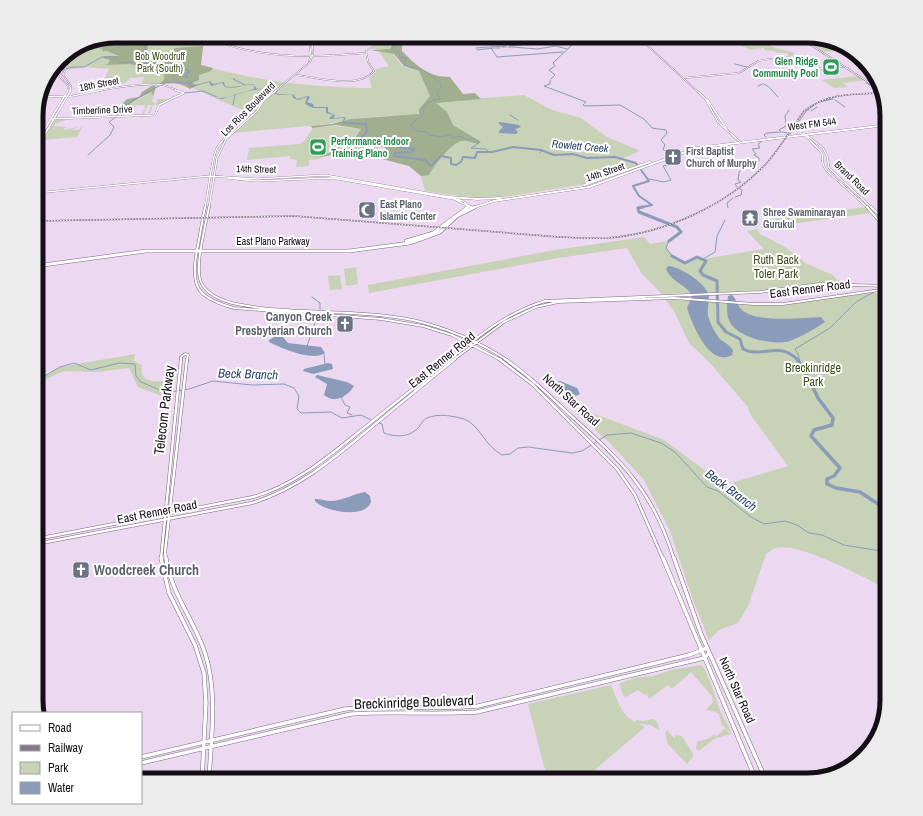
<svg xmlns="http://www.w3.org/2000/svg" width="923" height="816" font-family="'Archivo Narrow',sans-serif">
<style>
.green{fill:#c7d2b6}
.forest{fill:#a2af8e}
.water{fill:#8b9cba}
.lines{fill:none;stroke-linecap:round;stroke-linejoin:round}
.stream{stroke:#8b9cba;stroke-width:1}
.river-far3{stroke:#8b9cba;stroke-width:1.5}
.river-far2{stroke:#8b9cba;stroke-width:2}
.river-far1{stroke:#8b9cba;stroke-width:3}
.river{stroke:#8b9cba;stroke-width:3.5}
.tertiary-far4-casing{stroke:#7b6980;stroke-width:1.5}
.tertiary-far3-casing{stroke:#7b6980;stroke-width:2}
.tertiary-far2-casing{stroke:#7b6980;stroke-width:3}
.tertiary-far1-casing{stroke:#7b6980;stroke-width:3.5}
.tertiary-casing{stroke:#7b6980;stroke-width:4.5}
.secondary-far4-casing{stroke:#7b6980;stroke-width:1.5}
.secondary-far3-casing{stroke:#7b6980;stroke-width:2}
.secondary-far2-casing{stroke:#7b6980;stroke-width:3}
.secondary-far1-casing{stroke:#7b6980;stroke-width:3.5}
.secondary-casing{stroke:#7b6980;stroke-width:4.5}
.primary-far1-casing{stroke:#7b6980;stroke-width:2.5}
.primary-casing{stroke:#7b6980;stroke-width:4}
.tertiary-far4{stroke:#fff;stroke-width:1}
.tertiary-far3{stroke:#fff;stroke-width:1.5}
.tertiary-far2{stroke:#fff;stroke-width:2}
.tertiary-far1{stroke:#fff;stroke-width:2.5}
.tertiary{stroke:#fff;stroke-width:3.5}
.secondary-far4{stroke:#fff;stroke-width:1}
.secondary-far3{stroke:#fff;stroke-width:1.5}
.secondary-far2{stroke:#fff;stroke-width:2}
.secondary-far1{stroke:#fff;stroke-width:2.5}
.secondary{stroke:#fff;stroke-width:3.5}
.primary-far1{stroke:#fff;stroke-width:2}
.primary{stroke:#fff;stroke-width:3}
.rail-casing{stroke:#857789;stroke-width:1.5}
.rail{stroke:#fff;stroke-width:1;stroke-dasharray:1.5;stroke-linecap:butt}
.labels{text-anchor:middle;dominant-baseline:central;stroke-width:4;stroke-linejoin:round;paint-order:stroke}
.far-park-label{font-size:10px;fill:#3d4f1c;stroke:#fff}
.far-leisure-label{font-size:10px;font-weight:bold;fill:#27864d;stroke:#fff;text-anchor:end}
.far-street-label{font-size:10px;fill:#150e17;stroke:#fff}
.far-worship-label{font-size:10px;font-weight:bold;fill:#5b616d;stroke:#fff;text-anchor:start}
.far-water-label{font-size:11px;font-style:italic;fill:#2c456f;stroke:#fff}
.park-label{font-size:12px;fill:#3d4f1c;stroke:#fff}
.street-label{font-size:12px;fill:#150e17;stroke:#fff}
.worship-label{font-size:12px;font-weight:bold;fill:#5b616d;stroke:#fff;text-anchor:end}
.water-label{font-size:13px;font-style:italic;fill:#2c456f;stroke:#fff}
.near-street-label{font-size:14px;fill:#150e17;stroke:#fff}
.near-worship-label{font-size:14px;font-weight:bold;fill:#5b616d;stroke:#fff;text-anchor:start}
.rim{fill:none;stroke:#150e17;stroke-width:5}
</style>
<rect width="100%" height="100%" fill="#ecd8f1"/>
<path class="green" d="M116,36H181L179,39H133L75,49L86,42Z
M381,36H388L387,37L392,40L393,44L390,50L370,49L378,44Z
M807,36L837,42L849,50L825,52L801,37Z
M204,39L201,65C255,81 316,88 372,88L369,78L376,72V69L389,66L379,52C394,49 395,59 403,66C407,69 415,69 419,71L430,96L417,115L381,116L350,119L328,124L233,133L256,112H246L184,84L175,83L141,85L144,77L130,78L125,83L108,85L104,80L109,69L85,67L67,70L69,61L75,50L136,40Z
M762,41C773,49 782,49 795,53L794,55L793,53V56L788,57V53H776L775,51L764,50V48H761L763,51L760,48L751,50L735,43Z
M858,76L865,80L843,83L848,87L834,88L822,80Z
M152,92L153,99L151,104L152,102H154V104L157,102V99H168L157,105H153L150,113H148L152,105H148L144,113L148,115L142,113L146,108H144L145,105H132L136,106L135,107H129L126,111H123L131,104Z
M524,95L552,110L581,118L607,137L640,151L621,159L638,165L586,184L503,197L475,198L425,191L421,176L454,129L433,102Z
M55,119L66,120L56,123L54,126L66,127L63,130L78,127L71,130H78L83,126L77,137L43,140Z
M336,126L361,129L355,138L379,146L376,153L338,150L319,159L309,160V166L296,167L297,160L290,159V156L247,160L249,148L300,144L305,140L313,128Z
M865,207L870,213L784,225L769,220Z
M757,229L760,234L785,247L807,264L833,275L840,283L808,284L768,290L662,294L642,274L627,248L558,258L369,293L368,285L555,250L644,237L650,244L669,241L666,248L678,260L685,263L697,257L703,259L764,249L747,231Z
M356,267L358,284L346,286L344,269Z
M340,275L342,289L330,290L328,276Z
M887,292V589C865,578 799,542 776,548C773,548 769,552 766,554L748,606L738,623L719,630L709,640L692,597L670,531L644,480L609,442L578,415L595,414L664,440L716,479L731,483L788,466L752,417L747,406L711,364L689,343L674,311L665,299L780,306L848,295Z
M135,354L134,361L142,365C138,387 162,381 175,379L173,397L162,396L138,387L129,368L98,372L64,371L36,384V381L60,367Z
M701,665C709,672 716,702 721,712C723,719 729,725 731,733L722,725L719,714L713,711L706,710L713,702L712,696L691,672L672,689L668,685L649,699L647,695L648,693L645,695L638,690L626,697L623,695L619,684L634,678L653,676L671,670Z
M611,685C617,699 621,715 635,722L636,720L643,721L654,719L658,723L659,730L651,725L639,724L645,727L583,780H550L544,766L528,704Z
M725,728L730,734L714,739L699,751L696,749L697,742L710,738L714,734L716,737Z
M667,730L674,738L676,735L682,736L693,754V757L687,764L668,744L665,733Z"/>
<path class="forest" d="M116,36H123L117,42L76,48L86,42Z
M388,36H427L405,39L402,43V51C417,66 428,77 450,77L463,94L475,93L481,99L436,103L447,112L453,125L481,142C476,146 468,139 461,141C452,143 433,166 429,175L421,176L409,166L378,158L357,157L340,154L320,157C325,155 332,152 337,150C351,148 375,160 386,148L355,138L361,129L336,125L313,128L310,126L332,124L350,119L419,114V109L430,96L419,71L404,66L394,54L370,50L390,49L393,43L391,39L386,38Z
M139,42H147L148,50L145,53L150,57L145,61L149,62L169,58V55H160L173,51L175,48L203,46L201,65L213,68L211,71L199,75V80L192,83L198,85L190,89C180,82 171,83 159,84L164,80V71L154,70L155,67L143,65L142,67L130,64L103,65L108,64L110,60L103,58L105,56H119L107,51H102L103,49L99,48L118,43L123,44Z
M153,85L156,86L153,97L152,92C142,96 126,104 121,115H115L117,110L121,107V105L127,99L139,97L142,92Z"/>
<path class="water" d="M184,76L198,79L190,84L192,86L210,81L213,84L224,82L225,86C235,89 243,84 253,84L257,89L271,88L278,94H293L297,99L308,96L310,97L307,102L313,104L314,107H328V112L335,115L334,118L346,117L344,122L349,124L342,123L344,118L330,119L329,118L333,115L326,113V108H313L305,104L307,97L298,100L293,98L292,94L278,95L267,88L243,92L222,99L217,98C228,99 243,92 254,89V85C243,83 237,90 225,87L222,83L211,86L209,82L192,87L187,84L197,79Z
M500,122L519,125L521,127L515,129L518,132L516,134L500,133L498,132L503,127L498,123Z
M668,266C679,266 710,285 709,298C709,306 706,310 709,319C711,325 716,335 721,340C726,343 729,345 733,350L732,355C709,368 692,323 687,308L692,296C688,285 673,284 666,269Z
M732,295C737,299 737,306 742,310C756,323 802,318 821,317L825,322C815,329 802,336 790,341C774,346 736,338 729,320C726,313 727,304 728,296Z
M276,336L283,337L288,343L321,347L325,353C313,362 281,348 269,342V340Z
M328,363L332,364L333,369L313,374L303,371L304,369Z
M317,375L347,382L354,386C347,397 335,404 324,395L327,384L315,377Z
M560,381L577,388L580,394L572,398L565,396L556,384L555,382Z
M365,492L370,496L371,502C365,520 323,511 315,501V499C321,499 326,501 332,501C343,500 354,494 365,492Z"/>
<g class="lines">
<path class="stream" d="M145,36L172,38
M391,36L396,40L393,50L399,53L400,57L406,58L404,65C411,67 419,68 426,72C432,75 434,80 441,83V88L437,93L440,99L428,102L422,109L424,111L423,114L410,125L417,131L427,132L429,135L443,137L451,134L452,138L459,136L467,140L473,138L480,142L471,148L486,149L489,152
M415,36H422
M457,36L470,40L485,39
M552,36L556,45
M803,38L822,39
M494,39H504L510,46L522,45L524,42L520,39
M396,40L411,36
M490,47L506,46
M502,47H506
M508,47H511
M512,47L537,49L556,46L567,49
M476,48L489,47
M491,48L497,57L563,52
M494,48H500
M477,50L493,48
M735,64L747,67
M50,74L72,67H84L102,57H116L121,63L139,61
M235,79H233L245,85
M551,79L555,75L549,70L555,66L553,63L574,43
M550,80V84L544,86L586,102L583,105L585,106L620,105L644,119L652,128L666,130L667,133L661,140L665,145L663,149L667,153
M866,83L870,85
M161,84L168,82L190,83
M764,84L769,87
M758,86L763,84
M770,88L778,97
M185,93L203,91L217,97
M835,100L845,107
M233,105L235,94
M807,110L819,102L833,99
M811,111L817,107
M118,115L122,107L159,86
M510,115L518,120
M782,132L787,133
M790,134L807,110H809
M766,137L764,135L767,133L781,132L779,130L786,126L785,116L789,110
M540,153L541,150
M88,155L110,135L114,127L109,122L116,117
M649,179L664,182L671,180L663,166L678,162L675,157
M737,187L735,184L741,182L738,180L739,172L749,163L759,161V158L754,155L756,154L752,149L760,148L758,144L762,141
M735,197L741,195L742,190L739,188
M728,208L727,203L733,198
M669,241L666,248L672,256
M703,259L715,252L717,236L725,220
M312,297L320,303V310
M307,346L316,320
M324,354L325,365
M799,361V356L795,349L830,328L856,302L874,292
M36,381L60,367L74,363L91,370L119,363L135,364L136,376L141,382L160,390L171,392L189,389L213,381L252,385L284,384L294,388L299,396L297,409L301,413L331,412L342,418L361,415L375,422
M341,397L345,405L350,407L347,413L352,415
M378,423L382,424L384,433C396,437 409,438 419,427C421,424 423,420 427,418C438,413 453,416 464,419C480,425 484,445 502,455L510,454L518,448L528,447L572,453L582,451L607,435L631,433L661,443L675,452L707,487L718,491L751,517L764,524L785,521L797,525L809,533L822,535L844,545L887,552"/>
<path class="river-far3" d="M121,36L113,40L117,45L144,44L145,50L140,55L143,58L139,61L141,63L156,64L172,73L184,69L190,71L185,76L188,78"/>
<path class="river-far2" d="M345,123L366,124L367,131L361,138L380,145L384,144L386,137L398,138L397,147L414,149L412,152L395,153L394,156L425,160L431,166L441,156L451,158V164L456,165L461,162L463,157L475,158L477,152H492L513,147L541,150L554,155L573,154L587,158L615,157L636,163L649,181L633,186L639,196L652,205L638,208"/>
<path class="river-far1" d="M643,207L638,208L639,212L677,227L681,232L669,241
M672,256L685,263L697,257L706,261L700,271L703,275L717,281L718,322L726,332L740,339L743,349C762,359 778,340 798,360"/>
<path class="river" d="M797,359L804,369L818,398L833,418L832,425L814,430L811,436L840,468L834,476L827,479V484L836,488L860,492L887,510"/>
<defs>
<path id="tertiary-far4" d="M228,36L227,45C273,59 318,57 366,53
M295,75C317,77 358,90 374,71L368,62L366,51L376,44L379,36
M683,78L739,73L758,61L770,59L785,60L823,69L848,68
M98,91C112,88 149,82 163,85C168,86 173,89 178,91"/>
<path id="tertiary-far3" d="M175,90L184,93
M40,97L73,96L102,90
M50,119L155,115L159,105L184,93"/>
<path id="tertiary-far2" d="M181,360V357L185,354L188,355L187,360"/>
<path id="tertiary-far1" d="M161,559L181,359
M166,559L165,552L187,359"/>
<path id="tertiary" d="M161,558L169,593L195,645L204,673L206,703L202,780
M166,558C171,593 194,620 205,653C218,693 211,739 209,780
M141,757L345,709C389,704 434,710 478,706L689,655L707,648
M141,763L351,714C393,711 435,715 477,712L704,658L709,653"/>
<path id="secondary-far4" d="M309,36L311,56L309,61
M637,36L697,91
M797,36L882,91
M72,50L136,40L234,36
M68,91V86L60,77L65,61L71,51
M70,91L71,86L63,75L73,50
M275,91L310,62L313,54L312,36"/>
<path id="secondary-far3" d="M696,90L705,98L718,122L740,142
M880,90L882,91
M707,99L726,128
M803,133L822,153L823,164L826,170L868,208
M805,134L823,148L827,156L829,168L872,208
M36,144L68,90
M36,149L71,90
M227,178L256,181L332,178L454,199L470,207
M36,193L210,176L256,179L325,175L450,197L463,201L472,208
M205,208C208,193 211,163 216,150C222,136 254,110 266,96
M209,208L217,158L226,139L257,111L263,101L277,90"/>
<path id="secondary-far2" d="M205,207C202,221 200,236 197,250C190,287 197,298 234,308L381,319L423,326L452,335L501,360
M209,207C206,225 193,269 202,284C208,295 221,300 232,303C290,316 354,308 413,320C447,328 478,341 507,360
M471,207L472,208
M867,207L887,230
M871,207L887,222
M449,360C480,335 506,313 545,301L760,292L819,284L887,286
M453,360L504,322L536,307L558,302L674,298L754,304H783L887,289"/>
<path id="secondary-far1" d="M499,359L532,384L617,469L635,495L663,559
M505,359C528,375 548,394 568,413C621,461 652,488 674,559
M36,539L253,497C296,485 330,455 364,428C393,405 421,382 450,359
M36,544L252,503C297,489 331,461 367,431C396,407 425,383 455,359"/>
<path id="secondary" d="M663,558L756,780
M674,558L701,634L766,780"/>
<path id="primary-far1" d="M584,185L650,162
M450,197L477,199L501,198
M467,208L468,207
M472,208L494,201L589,187L696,148L887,125"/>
<path id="primary" d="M406,241L433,233L468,207
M36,266L146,251H349L410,243L440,232L457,216L475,207"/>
</defs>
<use href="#tertiary-far4" class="tertiary-far4-casing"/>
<use href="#tertiary-far3" class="tertiary-far3-casing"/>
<use href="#tertiary-far2" class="tertiary-far2-casing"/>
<use href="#tertiary-far1" class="tertiary-far1-casing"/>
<use href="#tertiary" class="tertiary-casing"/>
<use href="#secondary-far4" class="secondary-far4-casing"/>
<use href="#secondary-far3" class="secondary-far3-casing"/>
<use href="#secondary-far2" class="secondary-far2-casing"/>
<use href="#secondary-far1" class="secondary-far1-casing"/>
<use href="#secondary" class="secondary-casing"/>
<use href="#primary-far1" class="primary-far1-casing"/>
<use href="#primary" class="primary-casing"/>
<use href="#tertiary-far4" class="tertiary-far4"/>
<use href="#tertiary-far3" class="tertiary-far3"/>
<use href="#tertiary-far2" class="tertiary-far2"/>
<use href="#tertiary-far1" class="tertiary-far1"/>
<use href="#tertiary" class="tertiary"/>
<use href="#secondary-far4" class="secondary-far4"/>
<use href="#secondary-far3" class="secondary-far3"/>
<use href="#secondary-far2" class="secondary-far2"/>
<use href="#secondary-far1" class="secondary-far1"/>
<use href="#secondary" class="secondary"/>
<use href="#primary-far1" class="primary-far1"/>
<use href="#primary" class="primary"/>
<defs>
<path id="rail" d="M36,221L294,216L560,237C576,238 592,239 608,238C666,233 725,206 765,165C780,149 791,129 804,111C827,93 854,94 882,93"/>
</defs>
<use href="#rail" class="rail-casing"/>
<use href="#rail" class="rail"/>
</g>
<defs>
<symbol id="stadium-square" viewBox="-11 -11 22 22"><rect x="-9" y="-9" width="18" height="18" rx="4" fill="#2e9e5b" stroke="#fff"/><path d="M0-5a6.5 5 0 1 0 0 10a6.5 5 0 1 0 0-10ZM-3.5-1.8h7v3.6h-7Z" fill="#fff"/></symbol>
<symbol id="church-square" viewBox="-11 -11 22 22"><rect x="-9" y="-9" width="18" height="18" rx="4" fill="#6b7280" stroke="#fff"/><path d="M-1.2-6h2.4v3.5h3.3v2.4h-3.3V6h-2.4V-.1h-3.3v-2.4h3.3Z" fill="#fff"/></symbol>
<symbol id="mosque-square" viewBox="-11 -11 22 22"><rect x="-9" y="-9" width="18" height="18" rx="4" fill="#6b7280" stroke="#fff"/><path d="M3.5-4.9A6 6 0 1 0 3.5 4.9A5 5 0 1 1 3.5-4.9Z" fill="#fff"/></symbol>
<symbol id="temple-square" viewBox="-11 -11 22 22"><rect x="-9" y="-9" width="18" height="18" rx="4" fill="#6b7280" stroke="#fff"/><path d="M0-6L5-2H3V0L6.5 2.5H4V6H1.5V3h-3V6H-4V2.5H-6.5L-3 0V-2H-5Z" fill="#fff"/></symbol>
</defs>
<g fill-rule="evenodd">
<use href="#stadium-square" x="821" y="57" width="20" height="20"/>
<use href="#stadium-square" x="308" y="137" width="20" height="20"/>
<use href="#church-square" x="663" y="147" width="20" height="20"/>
<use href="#mosque-square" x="357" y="200" width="20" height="20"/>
<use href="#temple-square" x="740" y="208" width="20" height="20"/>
<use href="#church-square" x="335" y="314" width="20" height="20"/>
<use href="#church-square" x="71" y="560" width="20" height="20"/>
</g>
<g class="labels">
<g class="far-park-label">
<text x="160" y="56">Bob Woodruff<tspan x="160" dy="12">Park (South)</tspan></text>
</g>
<g class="far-leisure-label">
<text x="818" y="61">Glen Ridge<tspan x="818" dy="12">Community Pool</tspan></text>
<text x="331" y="141" text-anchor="start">Performance Indoor<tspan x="331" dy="12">Training Plano</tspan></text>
</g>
<g class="far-street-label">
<text transform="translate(99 84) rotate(-11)">18th Street</text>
<text transform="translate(248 109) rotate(-45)">Los Rios Boulevard</text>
<text transform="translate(102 110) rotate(-2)">Timberline Drive</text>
<text transform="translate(812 124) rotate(-7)">West FM 544</text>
<text transform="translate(256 169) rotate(1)">14th Street</text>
<text transform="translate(605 172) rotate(-19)">14th Street</text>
<text transform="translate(852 178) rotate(44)">Brand Road</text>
<text x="273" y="241">East Plano Parkway</text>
</g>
<g class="far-worship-label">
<text x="686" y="151">First Baptist<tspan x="686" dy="12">Church of Murphy</tspan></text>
<text x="380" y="204">East Plano<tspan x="380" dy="12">Islamic Center</tspan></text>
<text x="763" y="212">Shree Swaminarayan<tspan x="763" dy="12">Gurukul</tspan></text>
</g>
<g class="far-water-label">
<text transform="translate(580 146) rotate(5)">Rowlett Creek</text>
</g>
<g class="park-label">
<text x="776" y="260">Ruth Back<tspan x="776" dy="14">Toler Park</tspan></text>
<text x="813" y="368">Breckinridge<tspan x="813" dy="14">Park</tspan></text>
</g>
<g class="street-label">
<text transform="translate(810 289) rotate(-7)">East Renner Road</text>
<text transform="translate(442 360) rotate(-39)">East Renner Road</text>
<text transform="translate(571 400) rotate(42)">North Star Road</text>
<text transform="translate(157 512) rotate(-11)">East Renner Road</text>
<text transform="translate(737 690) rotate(66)">North Star Road</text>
</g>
<g class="worship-label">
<text x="332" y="317">Canyon Creek<tspan x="332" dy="14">Presbyterian Church</tspan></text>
</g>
<g class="water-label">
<text transform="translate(248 374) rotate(2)">Beck Branch</text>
<text transform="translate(731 490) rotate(37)">Beck Branch</text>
</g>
<g class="near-street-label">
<text transform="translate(164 410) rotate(-83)">Telecom Parkway</text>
<text transform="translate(414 702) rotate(-2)">Breckinridge Boulevard</text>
</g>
<g class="near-worship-label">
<text x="94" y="570">Woodcreek Church</text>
</g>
</g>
<path d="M0 0H923V816H0ZM116 43H807A73 73 0 0 1 880 116V700A73 73 0 0 1 807 773H116A73 73 0 0 1 43 700V116A73 73 0 0 1 116 43Z" fill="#ececec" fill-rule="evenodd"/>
<path class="rim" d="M116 43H807A73 73 0 0 1 880 116V700A73 73 0 0 1 807 773H116A73 73 0 0 1 43 700V116A73 73 0 0 1 116 43Z"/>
<rect x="12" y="712" width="130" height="92" fill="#ffffff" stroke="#a19fa2"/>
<rect x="20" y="725" width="20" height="6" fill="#ffffff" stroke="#a19fa2"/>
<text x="48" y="732" font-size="12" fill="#150e17">Road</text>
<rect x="20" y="745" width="20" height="6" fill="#857789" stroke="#a19fa2"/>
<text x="48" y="752" font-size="12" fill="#150e17">Railway</text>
<rect x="20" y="762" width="20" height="12" fill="#c7d2b6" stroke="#a19fa2"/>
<text x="48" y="772" font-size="12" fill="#150e17">Park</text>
<rect x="20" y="782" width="20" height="12" fill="#8b9cba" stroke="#a19fa2"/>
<text x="48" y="792" font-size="12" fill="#150e17">Water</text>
</svg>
